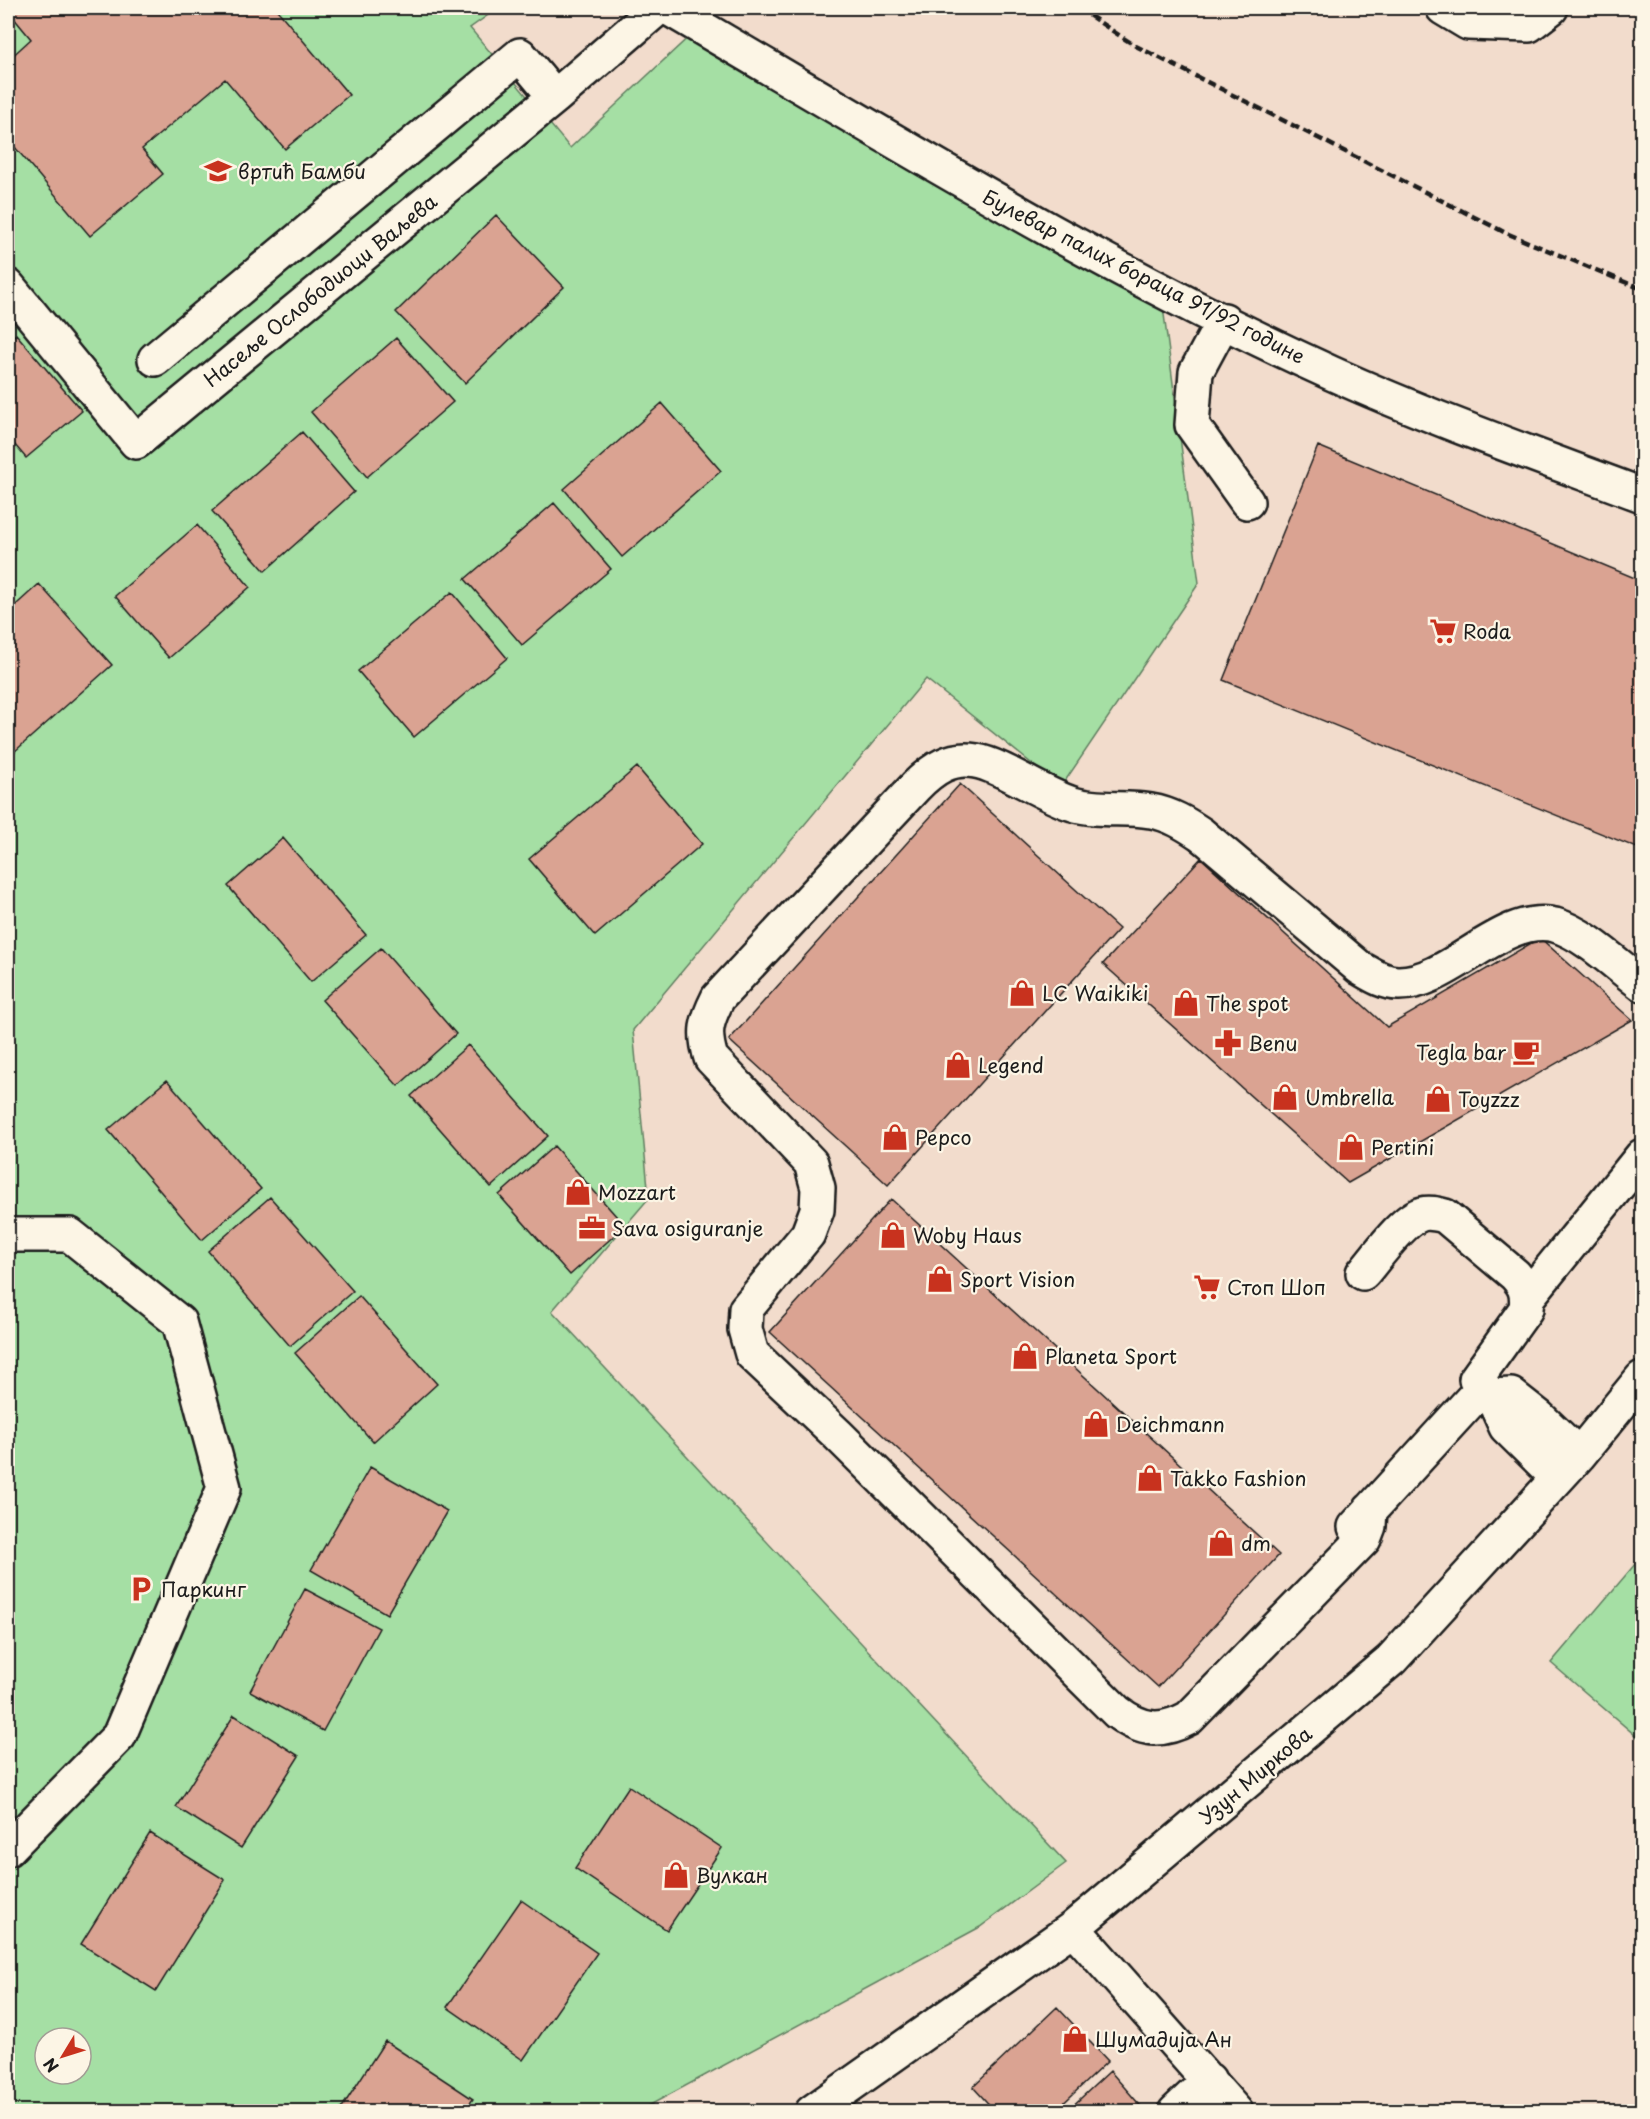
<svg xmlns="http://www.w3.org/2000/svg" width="1650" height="2119" font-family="'Playpen Sans',sans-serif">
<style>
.green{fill:#a5dfa4;stroke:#607e60;stroke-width:1.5;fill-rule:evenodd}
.building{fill:#daa392;stroke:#1c1c1c;stroke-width:1.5}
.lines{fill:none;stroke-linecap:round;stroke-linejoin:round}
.minor-casing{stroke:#1c1c1c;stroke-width:38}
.minor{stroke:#fcf5e5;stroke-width:33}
.rail{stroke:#1c1c1c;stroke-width:4.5;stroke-dasharray:9 4.5;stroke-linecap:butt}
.labels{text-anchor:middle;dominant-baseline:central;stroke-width:4.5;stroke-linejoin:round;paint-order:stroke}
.poi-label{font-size:20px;fill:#1c1c1c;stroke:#fcf5e5;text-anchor:start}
.street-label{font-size:20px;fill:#1c1c1c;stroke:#fcf5e5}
</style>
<rect width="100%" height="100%" fill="#f2dccc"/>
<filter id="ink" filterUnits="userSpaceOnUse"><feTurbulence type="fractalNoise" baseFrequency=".0167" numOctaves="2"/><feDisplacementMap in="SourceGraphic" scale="12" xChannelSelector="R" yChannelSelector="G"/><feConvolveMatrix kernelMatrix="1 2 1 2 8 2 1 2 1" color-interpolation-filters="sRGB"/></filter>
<g filter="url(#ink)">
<path class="green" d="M8,8H498L470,28L570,148L694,32L1162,299L1199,583L1061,787L926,679L633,1030L649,1198L552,1311L1066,1863L980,1927L639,2111L8,2112ZM45,2038H81V2074H45Z
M1642,1556V1741L1551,1663Z"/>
<path class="building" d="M8,8H283L278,11L349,95L285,149L225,79L142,149L163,174L90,236L8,139V60L31,39L8,11Z
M496,215L564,287L465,383L396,312Z
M16,334L82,411L26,458L8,437V341Z
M396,338L453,402L367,477L311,412Z
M662,403L721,471L622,557L564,489Z
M302,432L354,492L265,571L212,511Z
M1318,446L1642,581V850L1223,680Z
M554,503L611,569L522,645L465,579Z
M197,525L250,587L169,658L115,596Z
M39,584L112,665L14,752L8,744V612Z
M452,592L507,658L414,737L358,671Z
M637,767L702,844L595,936L529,859Z
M960,784L1119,929L888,1185L729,1040Z
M283,838L366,935L311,982L228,886Z
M1201,858L1387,1027L1540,938L1632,1020L1348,1183L1103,964Z
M381,948L456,1034L398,1086L322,1000Z
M468,1045L548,1136L491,1187L411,1096Z
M167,1080L261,1189L202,1240L108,1130Z
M554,1146L625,1226L570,1275L499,1195Z
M270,1197L353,1291L290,1346L208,1251Z
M891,1199L1279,1555L1158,1687L770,1332Z
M359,1296L437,1384L373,1442L295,1353Z
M370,1467L447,1511L387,1614L311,1570Z
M305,1589L379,1628L323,1731L250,1691Z
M234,1715L299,1756L241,1848L176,1807Z
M629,1786L722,1848L667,1930L575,1868Z
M150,1833L225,1880L156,1991L81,1944Z
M521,1900L597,1953L523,2060L447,2007Z
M1057,2007L1108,2061L1054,2112H996L973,2087Z
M385,2041L473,2099L464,2112H339Z
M1110,2071L1146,2112H1066Z"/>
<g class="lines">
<defs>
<path id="minor" d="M668,8C885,135 1101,269 1331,373C1433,419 1538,456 1642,495
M1443,8L1468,23L1529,25L1551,8
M8,286L136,442L555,97L658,8
M1224,320L1196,372L1192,425L1247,502
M155,359L520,55L555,97
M8,1235H70L179,1322L224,1488L119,1736L8,1849
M1363,1273C1376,1258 1403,1219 1422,1214C1430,1212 1437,1214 1445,1216L1515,1275C1525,1286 1528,1293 1526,1309L1476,1379L1492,1396L1506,1427L1558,1478
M1528,1297L1642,1156
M1492,1396L1511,1395L1539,1417L1579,1455
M1370,1510L1369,1526L1364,1539L1189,1718C1161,1733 1142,1731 1117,1712L837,1434L752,1354L745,1329L746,1309L808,1234L817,1210L818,1188L811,1163L711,1058C703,1032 706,1022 718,998L916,786C933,769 951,756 976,761C1004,766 1042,795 1073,804C1098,812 1126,806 1151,811C1170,814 1186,824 1201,834L1360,968C1372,975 1384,983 1398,983C1450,984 1502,912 1555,925C1584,933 1618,966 1642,984
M1355,1527L1483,1387
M1073,1928L1236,2112
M812,2112L1073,1928L1391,1660L1579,1455L1642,1378
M1175,2112L1209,2080"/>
</defs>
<use href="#minor" class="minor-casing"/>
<use href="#minor" class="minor"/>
<path class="rail" d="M1078,8L1134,45L1506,233L1642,289"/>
</g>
</g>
<defs>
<symbol id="school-bare" viewBox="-9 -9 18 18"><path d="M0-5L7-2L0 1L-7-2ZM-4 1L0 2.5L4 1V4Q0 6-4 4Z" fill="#c8321e" stroke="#fcf5e5" stroke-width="2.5" paint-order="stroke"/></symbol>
<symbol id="supermarket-bare" viewBox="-9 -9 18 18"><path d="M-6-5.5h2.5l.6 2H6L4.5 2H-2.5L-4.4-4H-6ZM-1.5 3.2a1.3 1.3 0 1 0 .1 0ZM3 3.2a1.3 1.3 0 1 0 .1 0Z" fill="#c8321e" stroke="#fcf5e5" stroke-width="2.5" paint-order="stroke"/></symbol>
<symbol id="shop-bare" viewBox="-9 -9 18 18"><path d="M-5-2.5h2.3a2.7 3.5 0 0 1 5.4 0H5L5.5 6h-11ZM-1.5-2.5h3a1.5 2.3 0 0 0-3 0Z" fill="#c8321e" stroke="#fcf5e5" stroke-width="2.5" paint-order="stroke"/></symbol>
<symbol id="pharmacy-bare" viewBox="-9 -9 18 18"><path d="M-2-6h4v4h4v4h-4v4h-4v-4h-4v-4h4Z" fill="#c8321e" stroke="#fcf5e5" stroke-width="2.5" paint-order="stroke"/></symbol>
<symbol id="cafe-bare" viewBox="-9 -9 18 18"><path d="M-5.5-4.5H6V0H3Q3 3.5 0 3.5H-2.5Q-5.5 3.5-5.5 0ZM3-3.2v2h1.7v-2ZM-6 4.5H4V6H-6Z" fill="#c8321e" stroke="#fcf5e5" stroke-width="2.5" paint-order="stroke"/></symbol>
<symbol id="office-bare" viewBox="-9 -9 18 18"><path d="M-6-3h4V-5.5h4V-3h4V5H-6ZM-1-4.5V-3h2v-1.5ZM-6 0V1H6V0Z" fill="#c8321e" stroke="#fcf5e5" stroke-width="2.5" paint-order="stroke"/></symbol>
<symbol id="parking-bare" viewBox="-9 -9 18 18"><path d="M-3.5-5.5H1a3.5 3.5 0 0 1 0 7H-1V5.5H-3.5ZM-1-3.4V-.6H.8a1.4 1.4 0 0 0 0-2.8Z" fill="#c8321e" stroke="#fcf5e5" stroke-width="2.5" paint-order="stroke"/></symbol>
</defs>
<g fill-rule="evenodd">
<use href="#school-bare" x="199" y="152" width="38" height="38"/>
<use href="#supermarket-bare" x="1424" y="612" width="38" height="38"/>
<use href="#shop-bare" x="1003" y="974" width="38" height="38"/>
<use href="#shop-bare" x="1167" y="984" width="38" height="38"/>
<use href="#pharmacy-bare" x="1209" y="1024" width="38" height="38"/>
<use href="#cafe-bare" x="1507" y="1033" width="38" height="38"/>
<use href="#shop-bare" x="939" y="1046" width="38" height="38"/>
<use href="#shop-bare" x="1266" y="1078" width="38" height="38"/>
<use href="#shop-bare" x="1419" y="1080" width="38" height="38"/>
<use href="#shop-bare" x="876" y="1118" width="38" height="38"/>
<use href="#shop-bare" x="1332" y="1128" width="38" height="38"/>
<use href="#shop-bare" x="559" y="1173" width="38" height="38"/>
<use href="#office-bare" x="573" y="1209" width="38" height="38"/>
<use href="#shop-bare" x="874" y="1216" width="38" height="38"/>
<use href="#shop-bare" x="921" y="1260" width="38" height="38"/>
<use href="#supermarket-bare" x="1188" y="1268" width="38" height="38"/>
<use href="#shop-bare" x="1006" y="1337" width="38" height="38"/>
<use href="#shop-bare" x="1077" y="1405" width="38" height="38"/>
<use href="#shop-bare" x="1131" y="1459" width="38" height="38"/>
<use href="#shop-bare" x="1202" y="1524" width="38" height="38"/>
<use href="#parking-bare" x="122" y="1570" width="38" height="38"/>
<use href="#shop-bare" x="657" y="1856" width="38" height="38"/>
<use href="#shop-bare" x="1056" y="2020" width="38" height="38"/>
</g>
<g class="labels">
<g class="poi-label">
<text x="238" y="171">вртић Бамби</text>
<text x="1463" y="631">Roda</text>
<text x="1042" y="993">LC Waikiki</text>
<text x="1206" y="1003">The spot</text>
<text x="1248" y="1043">Benu</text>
<text x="1506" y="1052" text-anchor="end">Tegla bar</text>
<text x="978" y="1065">Legend</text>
<text x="1305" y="1097">Umbrella</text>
<text x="1458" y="1099">Toyzzz</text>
<text x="915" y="1137">Pepco</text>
<text x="1371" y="1147">Pertini</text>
<text x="598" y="1192">Mozzart</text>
<text x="612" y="1228">Sava osiguranje</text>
<text x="913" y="1235">Woby Haus</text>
<text x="960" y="1279">Sport Vision</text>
<text x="1227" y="1287">Стоп Шоп</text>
<text x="1045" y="1356">Planeta Sport</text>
<text x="1116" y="1424">Deichmann</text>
<text x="1170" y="1478">Takko Fashion</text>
<text x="1241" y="1543">dm</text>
<text x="161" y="1589">Паркинг</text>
<text x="696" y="1875">Вулкан</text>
<text x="1095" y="2039">Шумадија Ан</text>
</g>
<g class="street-label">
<text transform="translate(1144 276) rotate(27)">Булевар палих бораца 91/92 године</text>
<text transform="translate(320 290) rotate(-39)">Насеље Ослободиоци Ваљева</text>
<text transform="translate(1255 1775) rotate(-40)">Узун Миркова</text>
</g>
</g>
<rect width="1650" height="2119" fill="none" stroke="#fcf5e5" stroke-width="30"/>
<rect x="15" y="15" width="1620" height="2089" fill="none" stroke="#1c1c1c" stroke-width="2" filter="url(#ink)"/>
<g transform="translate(63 2056) rotate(232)"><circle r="28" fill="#fcf5e5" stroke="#a29e95" stroke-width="1.5"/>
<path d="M0-4.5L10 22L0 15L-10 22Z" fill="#c8321e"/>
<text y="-9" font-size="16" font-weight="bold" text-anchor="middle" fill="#1c1c1c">N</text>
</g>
</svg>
